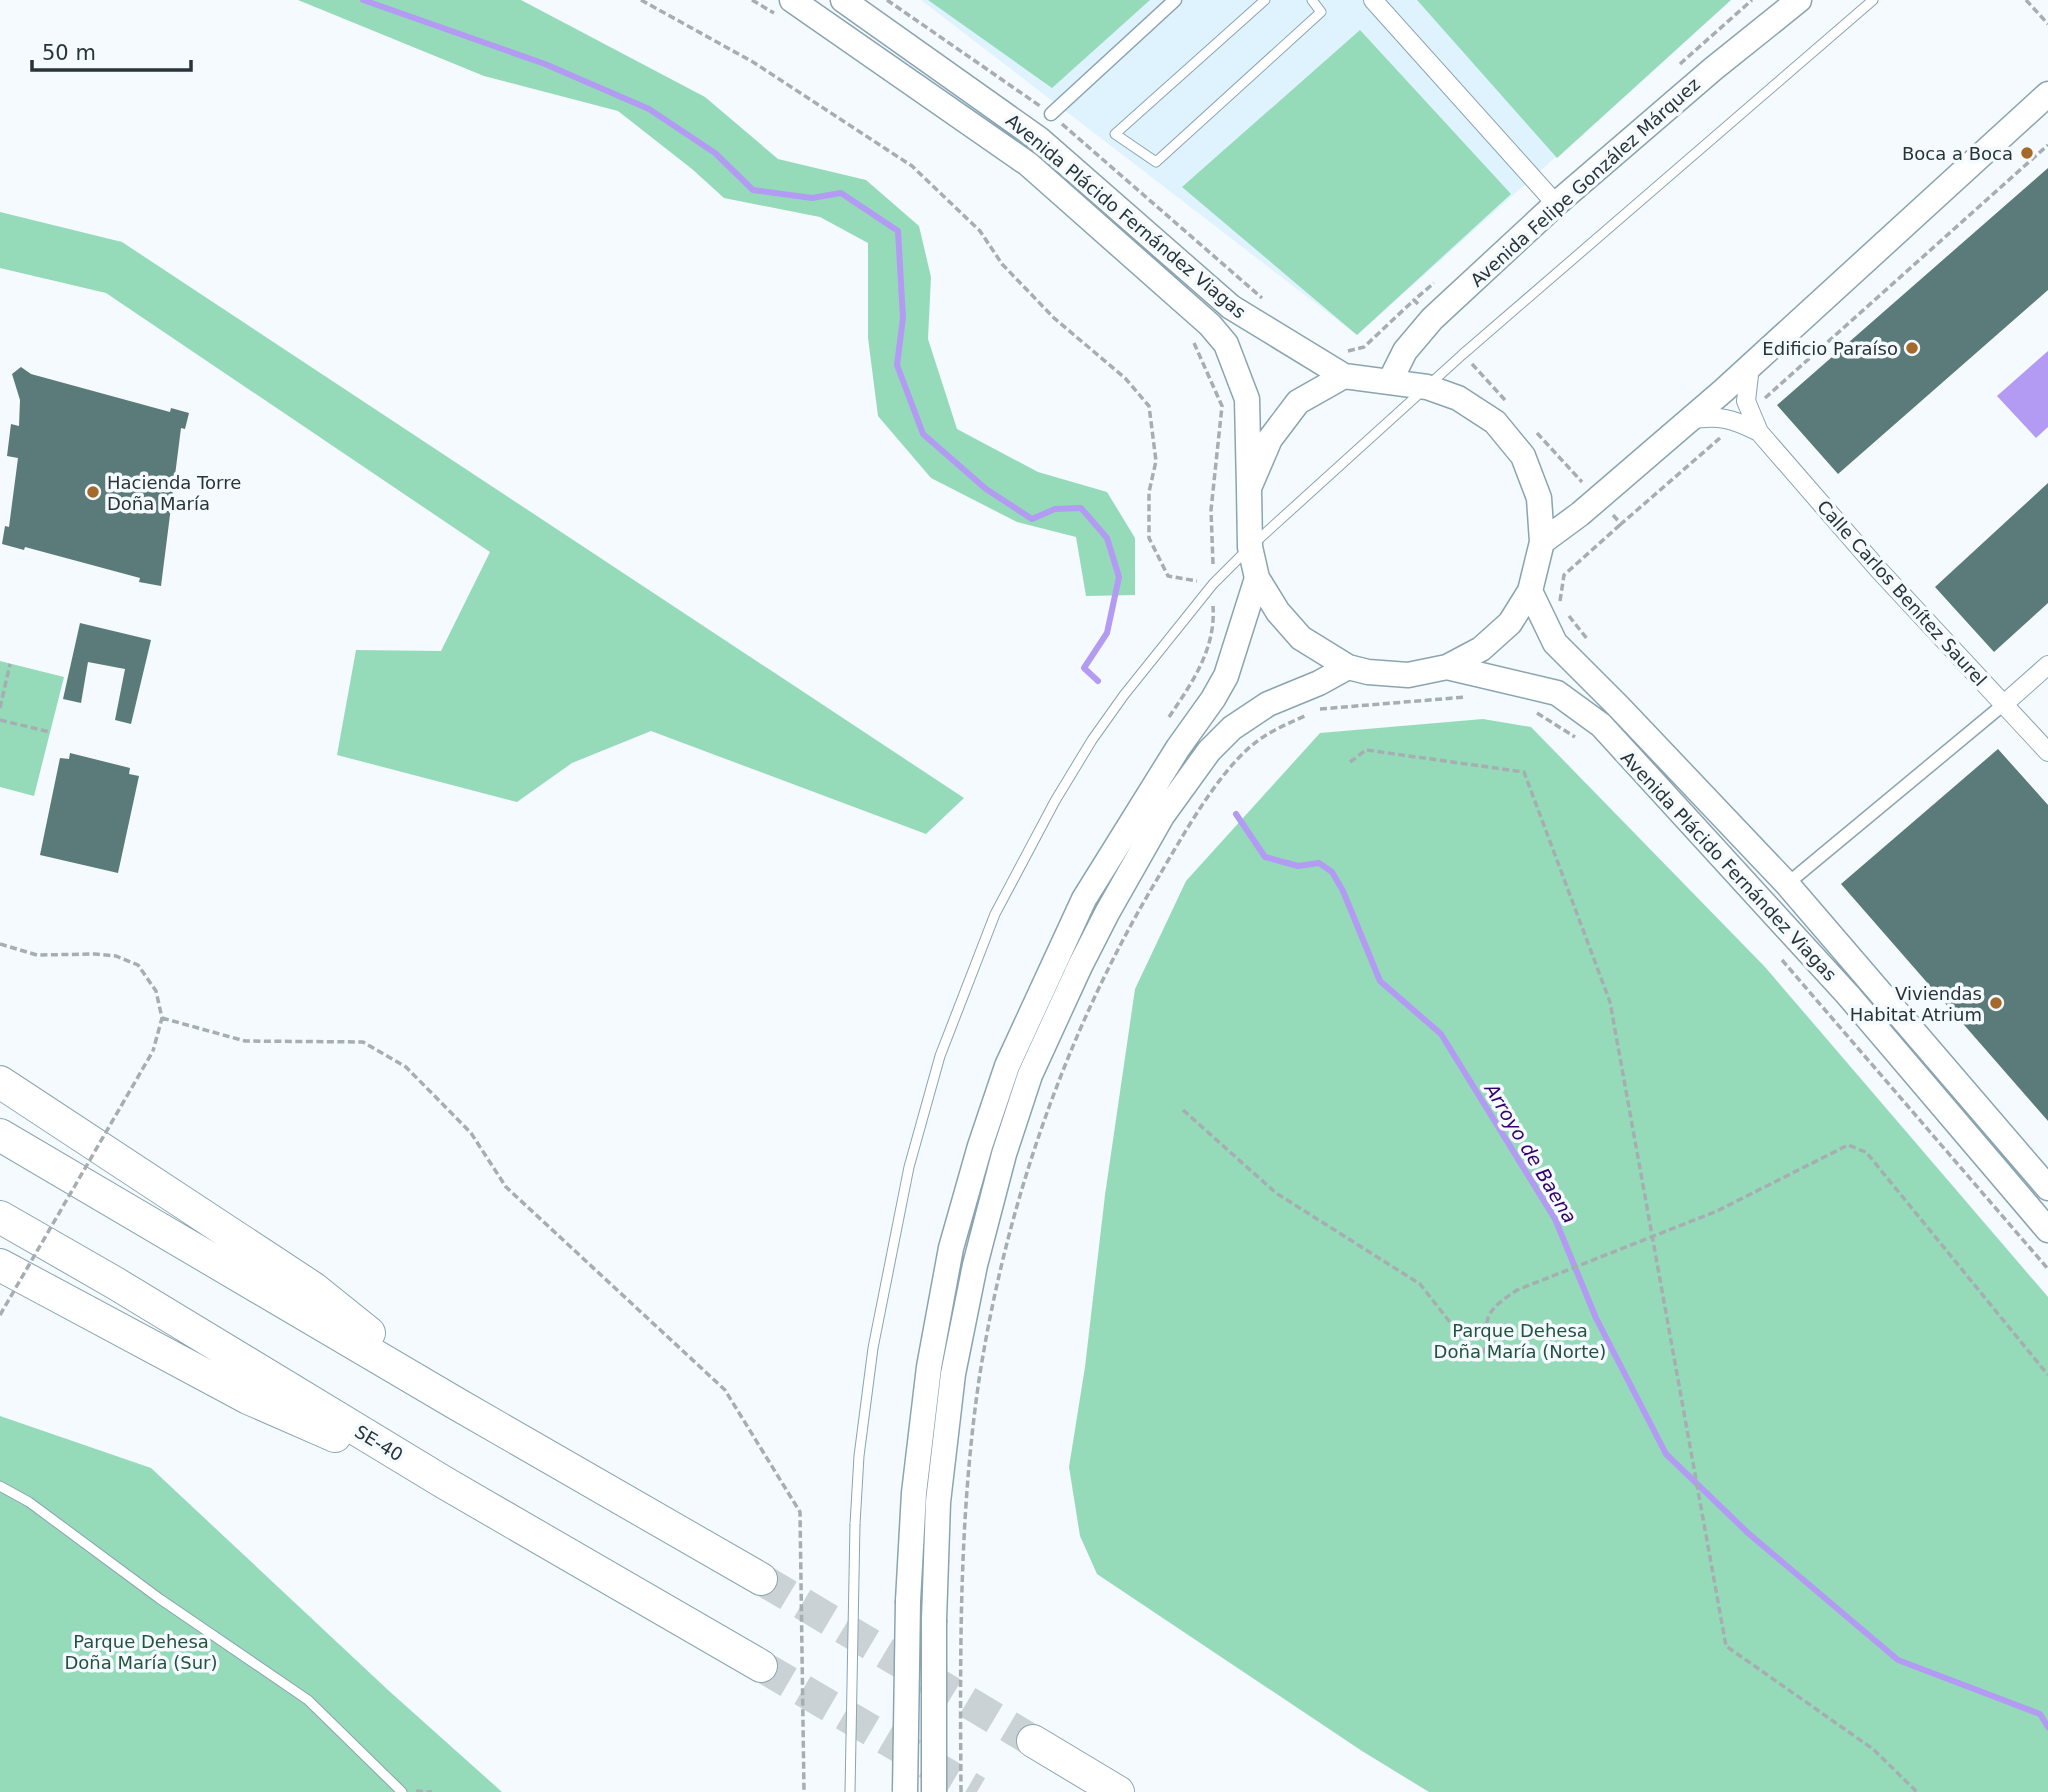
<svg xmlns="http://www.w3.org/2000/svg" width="2048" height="1792" font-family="'DejaVu Sans',sans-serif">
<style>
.built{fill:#def3fe}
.green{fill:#95dbba}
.water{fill:#b39bf4}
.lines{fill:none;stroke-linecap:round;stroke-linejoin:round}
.stream{stroke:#b39bf4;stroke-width:6}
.building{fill:#5b7a7a}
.motorway-tunnel{stroke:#cbd2d6;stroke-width:32;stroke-dasharray:32 16;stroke-linecap:butt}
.service-casing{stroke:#8aa4b1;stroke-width:11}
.pedestrian-casing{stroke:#8aa4b1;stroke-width:15}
.minor-casing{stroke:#8aa4b1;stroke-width:20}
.secondary-casing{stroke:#8aa4b1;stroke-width:27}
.motorway-casing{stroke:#8aa4b1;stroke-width:34}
.path{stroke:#a6aeb2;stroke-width:3.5;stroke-dasharray:7 3.5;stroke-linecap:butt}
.service{stroke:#fff;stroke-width:9}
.pedestrian{stroke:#fff;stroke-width:12}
.minor{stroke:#fff;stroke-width:18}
.secondary{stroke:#fff;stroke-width:24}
.motorway{stroke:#fff;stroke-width:32}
.service-bridge-casing{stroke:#8aa4b1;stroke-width:11;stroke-linecap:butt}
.secondary-bridge-casing{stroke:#8aa4b1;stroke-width:27;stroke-linecap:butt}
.path-bridge{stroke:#a6aeb2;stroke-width:3.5;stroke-dasharray:7 3.5;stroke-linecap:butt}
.service-bridge{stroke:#fff;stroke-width:9}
.secondary-bridge{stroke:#fff;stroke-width:24}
.poi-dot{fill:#a56a2b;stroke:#f4fafd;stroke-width:2.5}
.labels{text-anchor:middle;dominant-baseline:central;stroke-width:7;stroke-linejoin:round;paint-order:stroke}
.poi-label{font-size:18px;fill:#293439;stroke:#f4fafd;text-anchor:end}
.street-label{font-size:18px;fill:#293439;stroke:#f4fafd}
.park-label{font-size:18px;fill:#23523e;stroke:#f4fafd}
.water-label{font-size:19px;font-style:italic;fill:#34006c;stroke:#f4fafd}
</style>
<rect width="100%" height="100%" fill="#f4fafd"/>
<path class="built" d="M921,0H1731L1357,335Z"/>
<path class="green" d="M298,0H521L705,97L778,159L866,180L919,226L931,277L928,339L957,429L1038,472L1107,492L1135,538V595L1086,596L1076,537L1017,522L931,478L878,416L868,338V243L820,217L724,198L692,169L618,111L484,76Z
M928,0H1150L1052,88Z
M1417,0H1731L1557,158Z
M1360,30L1511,194L1357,335L1182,187Z
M0,212L122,242L964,798L926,834L651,731L572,763L517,802L337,755L356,650L441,651L490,552L106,293L0,268Z
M0,661L64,677L34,796L0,787Z
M1483,719L1531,727L1765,967L2048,1297V1792H1429L1362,1751L1097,1574L1080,1536L1069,1467L1085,1367L1105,1195L1135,989L1186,881L1320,733Z
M0,1416L151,1468L388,1690L502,1792H0Z"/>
<path class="water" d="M2048,351V427L2036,438L1997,396Z"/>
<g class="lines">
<path class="stream" d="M363,0L545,64L649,109L715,153L753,190L812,198L841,193L898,231L903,318L897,365L923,434L986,489L1032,519L1055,509L1081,508L1107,538L1119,577L1107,633L1084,668L1098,681
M1236,814L1265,857L1298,866L1319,863L1332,872L1343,891L1380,981L1441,1034L1555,1219L1596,1318L1666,1454L1748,1533L1898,1660L2040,1714L2048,1727"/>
</g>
<path class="building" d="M2048,168V290L1838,474L1777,405Z
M21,367L31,374L170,412L171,408L189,413L185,429L181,428L161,586L139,582L140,578L25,547L24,550L2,544L5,526L9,527L18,458L7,456L11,424L19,426L20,400L12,374Z
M2048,483V603L1994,652L1935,587Z
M80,623L151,640L131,724L115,720L125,669L88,662L81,703L63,699Z
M1998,749L2048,805V1121L1841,884Z
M70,753L130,768L129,774L139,776L118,873L40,855L60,758L69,759Z"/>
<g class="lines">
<path class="motorway-tunnel" d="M761,1579L1033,1741
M761,1666L977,1792"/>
<defs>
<path id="service" d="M1265,0L1115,134L1156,162L1321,12L1312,0
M0,1486L29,1502L160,1599L308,1700L402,1792
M855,1524L859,1456L873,1348L909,1167L940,1056L995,914L1055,801L1092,740L1124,695L1213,584L1250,547L1463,354L1873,0"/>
<path id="pedestrian" d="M1051,114L1175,0
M1787,884L2004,704"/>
<path id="minor" d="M1373,0L1556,204
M1750,366L1746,401L1759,432L1878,569L2048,752
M1688,420C1719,415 1731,418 1759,432
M2004,704L2048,665"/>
<path id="secondary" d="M792,0L1028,164L1210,325L1226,344L1247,399L1249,488L1250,547L1257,578L1278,612L1301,638L1348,667L1368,672L1408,675L1447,667L1481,649L1510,623L1530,591L1542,542L1539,498L1523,456L1495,422L1458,398L1427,387L1344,376L1298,402L1270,439L1249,488
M843,0L1039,139L1231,307L1344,376
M1390,381L1405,351L1432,319L1556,204L1713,69L1799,0
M1542,542L1580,514L1723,391L2048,94
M1530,591L1555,643L1619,707L1787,884L2048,1188
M1447,667L1557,693L1601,725L1848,995L2048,1230
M908,1601L914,1493L929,1367L951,1248L980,1146L1007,1066L1084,899L1178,748L1213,699L1226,676L1257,578
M934,1620L938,1502L953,1374L975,1265L1004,1154L1030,1075L1080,966L1107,913L1162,816L1209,751L1232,728L1268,704L1319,683L1348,667"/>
<path id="motorway" d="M0,1082L313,1288L369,1333
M0,1135L457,1404L761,1579
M0,1217L115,1283L445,1483L761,1666
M0,1265L248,1398L335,1436
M1033,1741L1118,1792"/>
</defs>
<use href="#service" class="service-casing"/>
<use href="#pedestrian" class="pedestrian-casing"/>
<use href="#minor" class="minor-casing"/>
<use href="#secondary" class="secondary-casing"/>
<use href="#motorway" class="motorway-casing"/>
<path class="path" d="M641,0L753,62L912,166L980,231L1002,264L1054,318L1125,378L1149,406L1156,461L1149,492V538L1168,576L1197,581
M752,0L774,13
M887,0L1040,106
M2026,0L2048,24
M1680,64L1752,0
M1062,124L1262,298
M1418,304L1414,300L1434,283
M1194,343L1222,406L1211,510L1213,564
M1348,351L1364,347L1414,300
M1472,364L1505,400
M1765,398L2048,145
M1537,433L1582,482
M1613,515L1621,524L1720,438
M1560,601L1564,575L1621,524
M1569,616L1588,640
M0,708L10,664
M1320,709L1466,697
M1537,713L1575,737
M1169,717C1192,683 1216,649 1213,606
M0,720L50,732
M1350,762L1366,750L1524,772L1610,1002L1726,1646L1873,1749L1917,1792
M0,944L37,955L95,954L116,956L138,965L156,991L162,1018L153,1051
M1782,960L2048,1269
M162,1018L245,1041L363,1042L406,1067L471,1133L506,1187L725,1390L800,1512L804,1792
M1183,1110L1276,1193L1420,1284L1453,1326L1476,1352H1483L1487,1346C1483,1313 1491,1308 1517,1290L1717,1211L1848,1145L1866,1152L2048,1375
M416,1791L432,1792
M961,1792C960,1654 959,1516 979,1380C1006,1204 1067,1029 1159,876C1182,837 1216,776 1250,747C1267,732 1287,724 1307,715"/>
<use href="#service" class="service"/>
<use href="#pedestrian" class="pedestrian"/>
<use href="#minor" class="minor"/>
<use href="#secondary" class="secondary"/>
<use href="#motorway" class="motorway"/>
<defs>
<path id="service-bridge" d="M850,1792L855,1524"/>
<path id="secondary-bridge" d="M934,1620V1792
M905,1792L908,1601"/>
</defs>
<use href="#service-bridge" class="service-bridge-casing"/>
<use href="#secondary-bridge" class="secondary-bridge-casing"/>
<path class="path-bridge" d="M0,1315L153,1051"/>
<use href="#service-bridge" class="service-bridge"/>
<use href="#secondary-bridge" class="secondary-bridge"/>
</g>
<g class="poi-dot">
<circle cx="2027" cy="153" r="7"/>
<circle cx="1912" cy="348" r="7"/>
<circle cx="93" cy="492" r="7"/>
<circle cx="1996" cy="1003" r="7"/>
</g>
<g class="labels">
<g class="poi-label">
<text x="2013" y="153">Boca a Boca</text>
<text x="1898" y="348">Edificio Paraíso</text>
<text x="107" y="482" text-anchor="start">Hacienda Torre<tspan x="107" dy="21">Doña María</tspan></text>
<text x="1982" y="993">Viviendas<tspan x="1982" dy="21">Habitat Atrium</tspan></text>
</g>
<g class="street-label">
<text transform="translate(1585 182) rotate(-42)">Avenida Felipe González Márquez</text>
<text transform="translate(1126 216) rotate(40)">Avenida Plácido Fernández Viagas</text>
<text transform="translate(1902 593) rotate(48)">Calle Carlos Benítez Saurel</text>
<text transform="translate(1729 866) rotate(47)">Avenida Plácido Fernández Viagas</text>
<text transform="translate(379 1443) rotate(31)">SE-40</text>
</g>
<g class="park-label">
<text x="1520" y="1330">Parque Dehesa<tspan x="1520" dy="21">Doña María (Norte)</tspan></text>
<text x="141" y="1641">Parque Dehesa<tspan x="141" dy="21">Doña María (Sur)</tspan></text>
</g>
<g class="water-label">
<text transform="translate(1531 1153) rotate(59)">Arroyo de Baena</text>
</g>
</g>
<path d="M32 60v10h159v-10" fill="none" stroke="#293439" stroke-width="3.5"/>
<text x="42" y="60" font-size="21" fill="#293439" stroke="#f4fafd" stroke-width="5" paint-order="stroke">50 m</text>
</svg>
